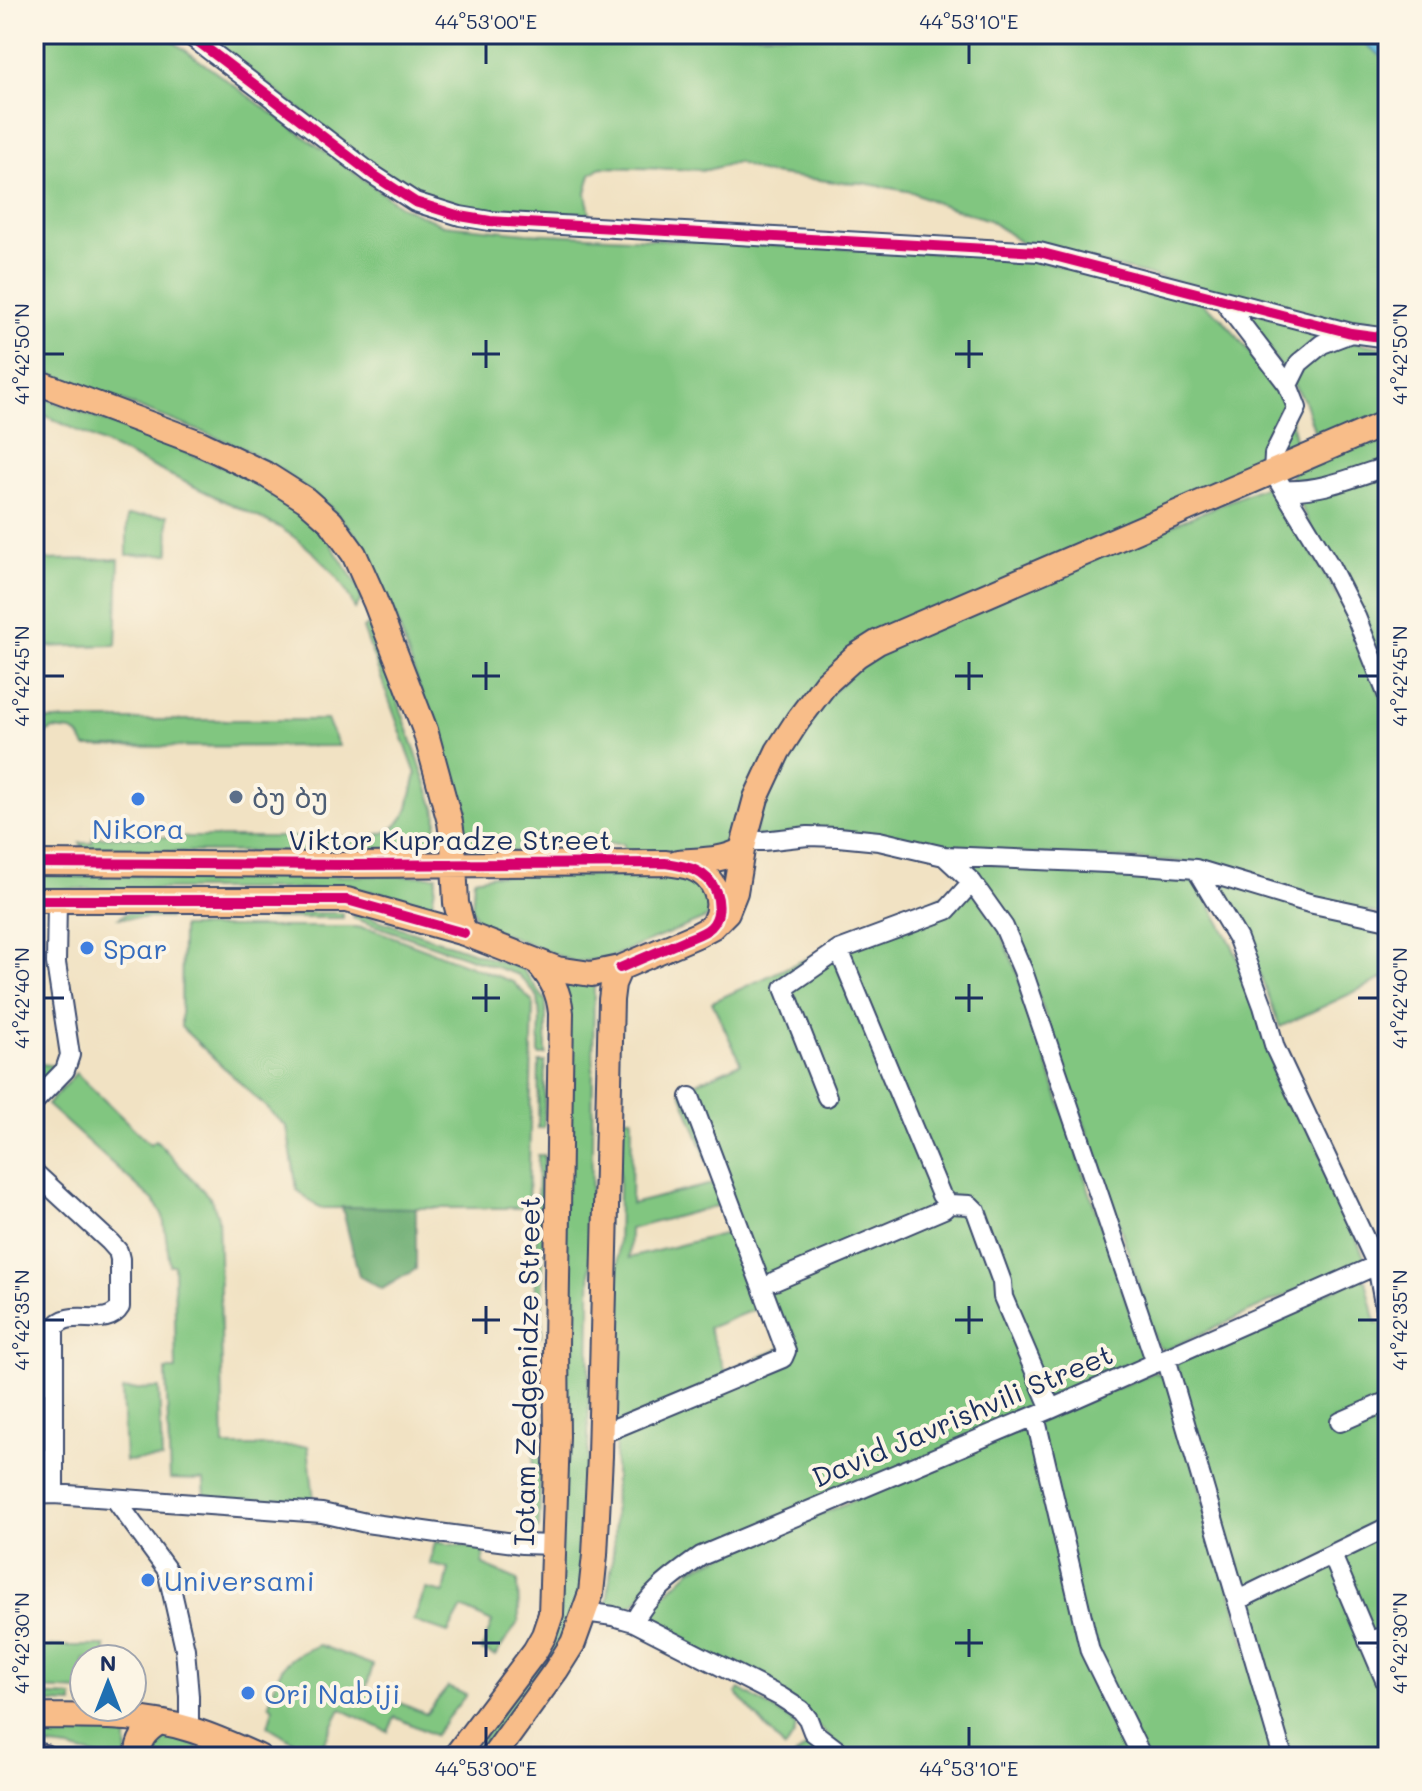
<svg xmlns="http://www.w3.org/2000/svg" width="1422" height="1791" font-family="Mali,'Noto Sans Georgian',sans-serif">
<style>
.green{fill:#81c680;stroke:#4e7a6f;stroke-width:2;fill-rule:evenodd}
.forest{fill:#68ab6e;stroke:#426d66;stroke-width:2}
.water{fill:#5ebbdc;stroke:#3c759d;stroke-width:2}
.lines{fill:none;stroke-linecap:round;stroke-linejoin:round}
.minor-casing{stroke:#3b4a6d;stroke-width:22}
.major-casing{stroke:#3b4a6d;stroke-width:28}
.minor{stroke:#fff;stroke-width:18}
.major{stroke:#f8bd89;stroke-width:24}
.cycleway-casing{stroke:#fcf5e5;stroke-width:15}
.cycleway{stroke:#d6006c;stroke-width:10}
.ticks{fill:none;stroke:#1b2f5e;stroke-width:3}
.service-dot{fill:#5c6f8a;stroke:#fcf5e5;stroke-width:3}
.shop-dot{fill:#3f7fe0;stroke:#fcf5e5;stroke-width:3}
.labels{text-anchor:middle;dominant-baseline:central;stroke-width:8;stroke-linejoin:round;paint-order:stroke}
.service-label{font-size:28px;fill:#4e5e75;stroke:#fcf5e5;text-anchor:start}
.shop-label{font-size:28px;fill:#366cbe;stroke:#fcf5e5;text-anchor:start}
.street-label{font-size:28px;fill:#1b2f5e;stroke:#fcf5e5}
.neatline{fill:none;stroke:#1b2f5e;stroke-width:3}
.ticks-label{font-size:20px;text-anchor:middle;fill:#1b2f5e}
</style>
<rect width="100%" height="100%" fill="#fcf5e5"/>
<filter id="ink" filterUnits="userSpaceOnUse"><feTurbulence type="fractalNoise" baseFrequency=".0125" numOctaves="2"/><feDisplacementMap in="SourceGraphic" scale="16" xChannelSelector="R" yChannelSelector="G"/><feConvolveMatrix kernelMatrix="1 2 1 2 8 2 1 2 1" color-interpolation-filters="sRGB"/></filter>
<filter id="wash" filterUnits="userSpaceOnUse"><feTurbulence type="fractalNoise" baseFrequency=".006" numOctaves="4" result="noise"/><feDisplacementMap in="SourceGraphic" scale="32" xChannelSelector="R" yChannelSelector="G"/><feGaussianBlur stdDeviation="1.8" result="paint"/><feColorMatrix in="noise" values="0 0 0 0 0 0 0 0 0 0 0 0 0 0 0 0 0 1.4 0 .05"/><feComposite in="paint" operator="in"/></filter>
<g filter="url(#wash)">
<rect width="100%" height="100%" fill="#f1e2c3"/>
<path class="green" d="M34,34H163L400,206L443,225L527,233L1024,257L1197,299L1222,318L1272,380L1288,405L1298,454L836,662L728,848L712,853L624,852L623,844L541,843L540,851L473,852L467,846L453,789L397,621L357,536L331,508L281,470L241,447L34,367Z
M201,34H878L893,36L897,34H1360L1367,45L1388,61V328L1348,324L1023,244L989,220L937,203L912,192L863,183L836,182L763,173L737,162L707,170L601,167L591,174L586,193L590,214L478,212L414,192L377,168Z
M1239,307L1351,342L1388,348V413L1319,445L1304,400Z
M34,394L232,470L278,494L326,537L359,588L361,600L355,609C340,573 311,547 279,527L34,410Z
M1388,431V686L1289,482L1294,471Z
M1268,485L1278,497L1345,608L1388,713V916L1305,897L1201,863L754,838L759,817L799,727L861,663L920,630Z
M168,515L169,554L127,555V516Z
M119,559L116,645L34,647V560Z
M367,625L373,629L436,811C438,822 435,840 430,851L109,852C99,852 85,855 80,843H92L93,837H369L386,832L397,825L407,812L416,774L363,628Z
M34,720H327L339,746L86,747L79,736L72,731L53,729L46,733L38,747H34Z
M967,862L1193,874L1232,945L1365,1259L1166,1350L1160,1348L1156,1343L1112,1201L1032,979L1014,936L981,879L967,869Z
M34,875L437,876L431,909L382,893L353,889H34Z
M494,875L673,876L701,881L712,904L706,918L606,959L574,962L478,923L472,909L474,879Z
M1223,882L1388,926V976L1280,1027L1246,938L1216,885Z
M969,884L999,928L1015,967L1146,1361L655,1583L634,1604L619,1609L607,1604L614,1545L620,1118H632L631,1204L716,1183L680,1090L741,1063L712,1002ZM727,1203L735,1231L629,1258L630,1229ZM765,1305L782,1348L725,1371L708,1328Z
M127,913H169V918H119Z
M183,913H343V918H183Z
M354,914H360L522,969L546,1001V1055H539L540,1017L538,997L519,975L353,918Z
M182,927H356L375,930L513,982L533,1002L528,1208H319L297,1190L287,1127L181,1027Z
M580,981L594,983L587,1543L581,1601L560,1649L482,1757H469L552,1644L564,982Z
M539,1062H545L544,1127L538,1128Z
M34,1063L56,1066V1074L34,1096Z
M76,1073L150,1144L156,1140L212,1200L218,1217L224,1446H308L314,1500L205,1499L204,1480L170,1479L166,1370H176L174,1265H170L163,1216L154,1201L47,1105Z
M538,1155H544L542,1335L535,1327Z
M1359,1278L1366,1280L1376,1323H1388V1757H1288L1175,1360Z
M1155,1372L1168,1379L1279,1757H852L820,1728L649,1621L652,1607L692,1569Z
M535,1373L543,1376L539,1528L532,1535Z
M159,1388L162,1459L125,1461L122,1390Z
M435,1542L484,1549L483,1565L518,1580L519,1621L495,1656L482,1650L492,1622L462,1608L448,1633L413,1621L426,1589L444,1593L449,1569L430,1564Z
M319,1645L373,1665L366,1689L426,1714L448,1687L466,1695L434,1735L395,1717L388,1732L341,1709L317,1756L268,1726L273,1708L269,1704C280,1667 281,1659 319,1645Z
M53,1646H105V1659H84V1691L34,1689V1650Z
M740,1689L791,1720L796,1727L794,1735L785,1749L736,1693Z
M34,1695L73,1697V1704L34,1702Z
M34,1730L69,1732L129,1731L126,1740L127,1757H101L69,1749L34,1745Z
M165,1736L195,1745L199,1751L198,1757H150C152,1746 153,1738 165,1736Z
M818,1738L842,1757H794Z"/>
<path class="forest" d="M342,1207L416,1208V1269L382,1289L359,1276Z"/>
<path class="water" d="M1360,34H1388V61L1367,45Z"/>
</g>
<g filter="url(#ink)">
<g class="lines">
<defs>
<path id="minor" d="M188,34L372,174L415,202L460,216L490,221L1039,252L1351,333L1388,338
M1223,300L1288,385L1297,408L1274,454L1273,472L1330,566L1356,617L1388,696
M1288,385L1299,363L1322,344L1351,333
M1284,490C1320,492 1354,477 1388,466
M744,841H763L808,836L838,837L879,841L944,856L1131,864L1196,869L1309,903L1388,920
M944,856L972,882L1004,927L1023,971L1156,1363
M1196,869L1238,939L1263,1006L1275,1048L1377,1265L1388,1326
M839,950L941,1195L949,1204L970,1205L976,1211L1002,1282L1003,1297L1051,1409
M827,1097L784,988L839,950L947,910L972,882
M34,1102L65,1070L70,1055L56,963L57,900
M34,1172L110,1242L118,1251L120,1259V1307C106,1331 68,1305 54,1329V1494
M775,1281L944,1209L949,1204
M1166,1358L1283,1757
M1035,1416L1090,1651L1142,1757
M1340,1422L1388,1401
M601,1434L783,1358L786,1351L690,1097
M34,1495L54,1494L322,1513L366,1523L438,1533L522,1544L553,1545
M115,1499L167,1570L185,1649L189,1696V1729
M1332,1555L1388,1687
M1238,1600L1388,1527
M585,1612L613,1616L634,1622L781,1697L801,1710L808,1719L813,1732L846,1757
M634,1622C648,1593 676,1574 701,1556L1051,1409L1377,1265
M1368,1641L1388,1636"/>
<path id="major" d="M34,381L200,443L265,474L306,500L331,522L354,554L375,601L425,730L450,822L453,843L456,903L464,933
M678,862C699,860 724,861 742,850
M34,863L348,865L665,863C674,864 684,865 692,868C714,876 725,901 714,922
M34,900H347L464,933L557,969L591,974L620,968L697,935L712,927L727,912L735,892L742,850L756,798L778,751L798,720L826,683L856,656L878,642L1388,422
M34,1716C85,1717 140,1714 189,1729C213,1736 236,1747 259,1757
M34,1755L44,1757
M138,1757C137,1741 145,1731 158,1723
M455,1757L535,1651L544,1635L551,1614L557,1436L556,1345L561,1013C559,992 552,979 538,963
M493,1757L556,1670L573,1643L591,1593L595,1555L600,1456L611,1000L613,984L620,968"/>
</defs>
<use href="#minor" class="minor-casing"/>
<use href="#major" class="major-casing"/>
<use href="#minor" class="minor"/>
<use href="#major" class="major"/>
<defs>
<path id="cycleway" d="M188,34L372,174L415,202L460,216L490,221L1039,252L1351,333L1388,338
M34,863L348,865L665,863C686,866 708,870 716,892C720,903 720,918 711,927C704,934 692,937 683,941C662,950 641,959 620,968
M34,900H347L464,933"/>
</defs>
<use href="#cycleway" class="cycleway-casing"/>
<use href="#cycleway" class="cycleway"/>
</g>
</g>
<path class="ticks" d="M486,44V64M969,44V64M486,340V368M969,340V368M44,354H64M472,354H500M955,354H983M1358,354H1378M486,662V690M969,662V690M44,676H64M472,676H500M955,676H983M1358,676H1378M486,984V1012M969,984V1012M44,998H64M472,998H500M955,998H983M1358,998H1378M486,1306V1334M969,1306V1334M44,1320H64M472,1320H500M955,1320H983M1358,1320H1378M486,1629V1657M969,1629V1657M44,1643H64M472,1643H500M955,1643H983M1358,1643H1378M486,1727V1747M969,1727V1747"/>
<circle class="service-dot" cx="236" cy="797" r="8"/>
<g class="shop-dot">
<circle cx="138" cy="799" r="8"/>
<circle cx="87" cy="948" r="8"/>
<circle cx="148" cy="1580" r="8"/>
<circle cx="248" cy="1693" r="8"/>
</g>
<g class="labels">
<g class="service-label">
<text x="252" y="797">ბუ ბუ</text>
</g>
<g class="shop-label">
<text x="138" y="828" text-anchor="middle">Nikora</text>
<text x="103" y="948">Spar</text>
<text x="164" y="1580">Universami</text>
<text x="264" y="1693">Ori Nabiji</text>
</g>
<g class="street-label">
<text x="450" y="839">Viktor Kupradze Street</text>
<text transform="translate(526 1371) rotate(-89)">Iotam Zedgenidze Street</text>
<text transform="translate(962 1415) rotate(-23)">David Javrishvili Street</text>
</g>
</g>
<rect width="1422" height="1791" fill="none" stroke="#fcf5e5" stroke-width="88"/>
<g transform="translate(108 1683)"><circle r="38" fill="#fcf5e5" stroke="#a2a6af" stroke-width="2"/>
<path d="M0-6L14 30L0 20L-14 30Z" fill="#1f6fb2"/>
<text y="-12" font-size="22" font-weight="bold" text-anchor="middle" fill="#1b2f5e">N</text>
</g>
<rect x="44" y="44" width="1334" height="1703" class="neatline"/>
<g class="ticks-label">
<text x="486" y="29">44°53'00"E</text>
<text x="969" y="29">44°53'10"E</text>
<text transform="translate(22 354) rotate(-90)" y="7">41°42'50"N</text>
<text transform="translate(1400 354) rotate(-90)" y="7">41°42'50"N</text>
<text transform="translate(22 676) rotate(-90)" y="7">41°42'45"N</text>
<text transform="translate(1400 676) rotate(-90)" y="7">41°42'45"N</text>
<text transform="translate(22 998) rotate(-90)" y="7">41°42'40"N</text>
<text transform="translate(1400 998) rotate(-90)" y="7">41°42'40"N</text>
<text transform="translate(22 1320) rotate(-90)" y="7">41°42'35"N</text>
<text transform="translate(1400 1320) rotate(-90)" y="7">41°42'35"N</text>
<text transform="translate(22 1643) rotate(-90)" y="7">41°42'30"N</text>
<text transform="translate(1400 1643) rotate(-90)" y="7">41°42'30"N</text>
<text x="486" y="1776">44°53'00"E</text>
<text x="969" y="1776">44°53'10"E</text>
</g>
</svg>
